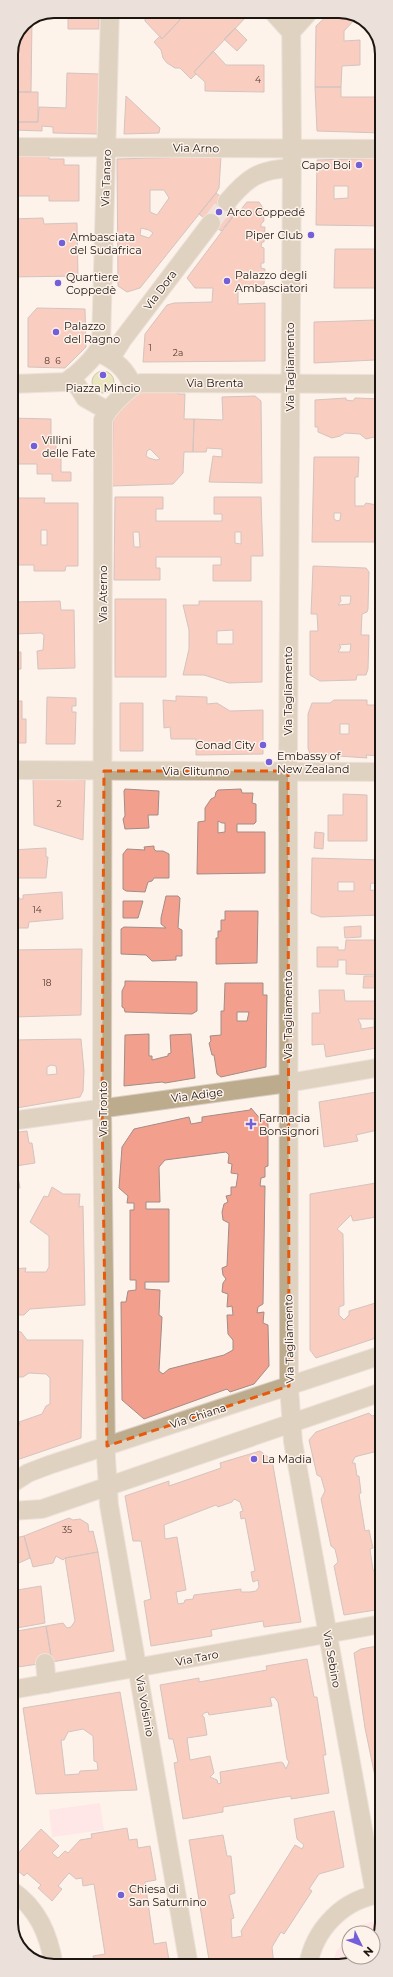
<svg xmlns="http://www.w3.org/2000/svg" width="393" height="1977" font-family="Montserrat,sans-serif">
<style>
.green{fill:#fedae0}
.water{fill:#d0d684;stroke:#9a9c62}
.building{fill:#f39f8d;stroke:#a18c87;fill-rule:evenodd}
.lines{fill:none;stroke-linecap:round;stroke-linejoin:round}
.minor-tunnel{stroke:#dcd2ca;stroke-width:18;stroke-dasharray:18 9;stroke-linecap:butt}
.minor-casing{stroke:#dad0c8;stroke-width:20}
.minor{stroke:#bcac8d;stroke-width:18}
.marked{fill:none;stroke:#e8590c;stroke-width:3;stroke-dasharray:8 5;stroke-linejoin:round}
.poi-dot{fill:#735fd9;stroke:#fef3eb;stroke-width:1.5}
.labels{text-anchor:middle;dominant-baseline:central;stroke-width:3;stroke-linejoin:round;paint-order:stroke}
.number-label{font-size:9px;fill:#523830}
.street-label{font-size:11px;fill:#1c1611;stroke:#fef3eb}
.poi-label{font-size:11px;fill:#1c1611;stroke:#fef3eb;text-anchor:start}
.rim{fill:none;stroke:#1c1611;stroke-width:2}
</style>
<rect width="100%" height="100%" fill="#fef3eb"/>
<path class="green" d="M100,1803L104,1830L52,1837L49,1810Z
M382,1919V1924L373,1947V1933H351L360,1925Z
M349,1935V1957H361L345,1966H332L336,1952Z"/>
<path class="water" d="M92 382a11 11 0 1 1 22 0a11 11 0 1 1-22 0Z"/>
<path class="building" d="M68,11H99V29H68Z
M145,11H171L180,20L162,39L145,21Z
M188,11H241L247,16L194,72L196,74L191,79L180,68H175L167,63L163,58L161,50L154,42L160,36L162,39Z
M332,11H345L357,17L344,31V41L360,40V65L342,66L341,87H315L316,26Z
M32,20L31,92H17V95H12L11,110V53L24,23Z
M235,28L247,40L237,51L224,39Z
M213,51L226,65H264V92L205,91V82L194,72Z
M67,73L100,74L98,134L53,133V127L42,126V131L15,130V122H38L39,107L66,108Z
M315,87H341V97H382V133L317,131Z
M17,92H38V122H15V126H11L12,95H17Z
M126,96L160,128L159,133L124,134Z
M11,152H49V159H64V165H79V201H49V196H11Z
M221,156L219,188L216,193L140,288L127,292L118,286L117,159ZM150,190H164L169,198L157,215L150,212ZM141,228L149,230L153,233L149,238L140,235Z
M382,158V226L316,225L317,160ZM334,186H348V198L334,199Z
M216,193L238,210L221,231L199,214Z
M247,202H259L263,208L264,221L261,224V227H265L264,242H262L261,247L264,248V263H261V268L265,269L264,284L258,288L238,287V304L265,303V361L143,362L145,334L167,305L174,303L212,302L213,288H195L187,278L238,210L242,214V208Z
M43,218L44,224L77,223L78,276L11,277V219Z
M335,249H382V288H334Z
M37,308L85,309L86,347L65,368L28,367V318Z
M375,320V360L314,363V322Z
M140,391H177L178,394H185L184,419H194L193,452H184L183,473L173,484L112,486L113,416ZM150,449L160,459L156,460L149,458L146,456L147,451Z
M255,396L261,401L262,483L209,482L213,456L222,457V449L207,448L206,452H193L194,419L223,420L222,397Z
M346,398V400L353,401L355,398L382,399V435L366,439L360,434L345,433L340,436L332,438L318,432V427H315V400Z
M11,418L51,419V438H56V455H61V472H71V481H52V474H37V464H11Z
M314,457H359L358,477H355V506H364L366,503L382,506V532H380L379,542H312ZM334,513H341L340,520L337,521L334,519Z
M115,497H163V509H156V521H222V514H214V497H261L263,556H251V581H213V565H221V557H156V568H160V580H114ZM133,532H139L140,547H134ZM235,532H241V544L235,543Z
M18,498H45L44,503H78V566H66L65,571H34V565H17ZM41,530H47V545H41Z
M313,566L366,568L369,572L368,609L367,612L362,614L361,635H369L368,669L366,675H357L356,680L320,681L310,675V631H318L317,614H311ZM340,596H351L350,604L338,605L341,601ZM351,644L350,652H338L341,647L339,645Z
M115,599H166V677H115Z
M60,601L61,610H74L75,668L38,669L37,651L43,650L44,635L41,633L16,634L14,637V652H21V669L11,670V602Z
M199,601H262V682L229,683L204,675H183L189,649V630L183,605H199ZM233,630V644H217V631Z
M176,696L207,697V704L217,703L230,711L263,710V754L196,755V739H171L170,727L164,728L163,700L176,701Z
M47,697L76,698V706H72V712H76L75,744H46Z
M334,700H367V705H382V756L366,755L367,758L310,754L308,748V714L312,703H330ZM340,724H349V734H340Z
M11,701H22V719H26V743H11Z
M120,703H143V751H120Z
M33,778L85,780L83,840L34,825Z
M125,789L159,791L158,815H148L149,828L125,829L123,819L125,816L124,791Z
M241,789L242,793H253L252,803L256,804V822L254,824H237V832H265V873L197,874L198,822L205,821V808L211,799L215,797L216,792L218,790ZM218,821L222,823H225V832L218,833Z
M380,789H382V807H380Z
M343,794L367,795V841H328V815H343Z
M315,832L324,833L323,849L314,848Z
M154,846V849L156,851H163L169,854V878H154L152,881L148,882L145,892L126,891L123,889V854L127,849L145,850L144,847Z
M46,848V857H48L46,878H11V850Z
M312,858L382,860V884L371,883L370,890L382,891V915L321,917L311,913ZM338,882H354V891H338Z
M62,892L63,919L29,922L28,928H11V898L19,897V899H23V895Z
M166,896H178L180,898L178,928L182,930V956H176V960L152,961L146,955L121,954V929L124,927L166,928L161,924V918Z
M123,901H143L138,918H123Z
M225,911H258L257,963L216,964V938H218V931H221V920H225Z
M361,926V937L345,938L344,927Z
M346,940H375V945H382V968H375V975L346,974V960H338V967H317V947H338V950H345Z
M82,949L81,1015L14,1017L13,950Z
M364,976H382V988H363Z
M125,981L197,982V1011L192,1014L125,1012L124,1008L122,1007V991L125,985Z
M225,983H263V995H267L266,1067L221,1077L217,1074L214,1055H212L209,1043L211,1041L210,1036L221,1035V1011H224ZM237,1012H249L247,1021H237Z
M319,990H344L345,1001H382V1047L326,1057L324,1044L312,1045V1013H320ZM358,1019H374V1027L361,1029V1025Z
M149,1034V1056H152V1060L168,1056V1054L171,1053L170,1035L191,1034L195,1078L165,1083L162,1082L124,1086L125,1035Z
M81,1039L84,1071L83,1091L80,1097L11,1109V1040ZM51,1065L56,1066L57,1074L47,1075V1067Z
M382,1091V1129L356,1135L358,1141L324,1147L319,1102Z
M251,1108L262,1121L264,1118L268,1121V1166L265,1167V1177L261,1178L260,1186H265L263,1304L258,1307L257,1313L264,1312L263,1323L268,1325L269,1366L254,1384L230,1392L227,1389L144,1419L122,1400L121,1302H126L128,1291L136,1290V1280H130V1210H134V1203H127L128,1196L119,1188L122,1147L134,1129L189,1117L191,1124L202,1122V1117L250,1110ZM226,1152L229,1155L228,1163L232,1164L231,1173L238,1174L236,1187H231V1195L226,1196L228,1202L224,1204L222,1212L223,1220L229,1223L227,1266L222,1268L223,1275L226,1279L223,1283L222,1292L228,1294L227,1307L232,1306L233,1315H227L228,1334L233,1340V1350L224,1355L169,1369L163,1374L159,1371L162,1317L159,1315L160,1290L145,1289V1282H169V1209H146V1202H160L159,1167L165,1160Z
M27,1131L29,1143H32L35,1163L16,1166L20,1188L14,1189L16,1196L11,1197V1133Z
M382,1182V1216L353,1221L351,1215L337,1229L343,1234L344,1305L339,1307V1315L344,1320L349,1315V1311L382,1301V1336L316,1358L310,1350V1194Z
M52,1187L63,1194H80L79,1207L83,1206L85,1305L30,1309L24,1315H13L11,1269L26,1268L25,1272H46L49,1267V1236L30,1222L44,1196L48,1197Z
M16,1331L21,1332L27,1340H83L81,1438L11,1462V1425L17,1427L20,1425L19,1422L42,1414L46,1406L50,1404V1378L46,1374L29,1373L23,1377H16L11,1372L12,1334Z
M369,1413L372,1416L382,1413V1450L358,1456L355,1457L352,1463H355L357,1476H359L361,1493L359,1494L365,1531L369,1530L373,1548L370,1549L373,1570L376,1572L382,1570V1609L344,1615L334,1566L338,1562L335,1549L331,1546L321,1499L325,1491L321,1477L317,1475L309,1440L316,1432Z
M260,1451L272,1460L301,1622L264,1627L263,1621L211,1630L212,1636L151,1646L144,1601L151,1599L141,1541H133L125,1496L169,1481V1486L221,1468L220,1463ZM234,1499L240,1502L243,1511L240,1512L241,1519L245,1518L255,1571L251,1572L253,1582L258,1580L259,1587L256,1591L250,1592H241V1589L194,1595L193,1599L185,1600L184,1603L178,1604L176,1592L186,1590L177,1537L165,1539L164,1525L216,1505L218,1507L232,1502Z
M69,1518L73,1520L80,1519L88,1524L89,1532L93,1531L98,1552L65,1558L63,1560L56,1556L53,1563L33,1567L24,1536Z
M11,1533L15,1538L24,1536L30,1558L12,1566L17,1585L11,1587Z
M98,1552L114,1651L52,1662L46,1626L63,1623L67,1628L71,1627L75,1621L65,1558Z
M41,1586L45,1623L11,1629V1591Z
M46,1626L52,1662L11,1668V1632Z
M382,1645V1786H377L365,1728L354,1653L361,1649Z
M307,1659L314,1697H317L326,1755H323L329,1793L291,1799V1796L223,1807V1812L183,1819L174,1763L178,1762L173,1739H169L160,1685L199,1678V1682L267,1670L266,1666ZM274,1697L278,1702L287,1759L289,1762L286,1769L283,1763L281,1762L220,1772L221,1783L218,1784L217,1780L210,1777L214,1773L210,1756L190,1760L187,1738L207,1735L204,1717L202,1716L204,1713L208,1712L209,1715L272,1706L270,1698Z
M120,1692L137,1790L36,1794L23,1708ZM83,1729L93,1736L94,1761L97,1762L98,1770L80,1771L79,1774L65,1775L61,1740H64L68,1732Z
M334,1811L344,1867L319,1874L309,1889L312,1891L284,1934L281,1932L272,1947L274,1966H210L189,1840L223,1835L227,1856H231L235,1893L229,1895L234,1918L231,1919L232,1938L242,1936L241,1931L295,1845L302,1849L304,1845L297,1839L294,1819Z
M127,1828L129,1840L137,1839L138,1848L150,1846L156,1880L145,1882L154,1944L166,1942L170,1966H95L93,1956L105,1954L94,1884L83,1886L82,1878L76,1879L69,1873L58,1886L62,1889L52,1901L38,1888L41,1885L27,1873L24,1876L11,1865V1861L41,1829L59,1846L52,1853L58,1858L65,1851L68,1853L80,1840L92,1838L91,1834Z"/>
<g class="lines">
<path class="minor-tunnel" d="M211,223L227,202"/>
<defs>
<path id="minor" d="M272,11L291,32
M291,11L292,149L288,753L289,1386L293,1442L375,1895
M291,32L310,11
M11,147L382,149
M227,202C247,178 259,169 292,168
M101,354C117,361 126,370 133,386
M111,358L123,339L211,223
M72,377L85,398L108,411
M11,384L65,382C76,376 97,356 101,344L110,11
M11,770L382,772
M11,1121L288,1083L382,1067
M11,1484L28,1473L49,1465L382,1355
M11,1511L42,1509L382,1392
M45,1663L47,1684
M11,1690L382,1624
M11,1890C38,1908 49,1935 54,1966
M189,1966L109,1505L106,1457L102,1107L103,420C107,409 129,386 141,383L382,384
M308,1966C314,1929 344,1898 382,1894"/>
</defs>
<use href="#minor" class="minor-casing"/>
<use href="#minor" class="minor"/>
</g>
<path d="M0 0H393V1977H0ZM104,771H288L289,1386L107,1446L102,1107Z" fill="#fef3eb" fill-opacity=".55" fill-rule="evenodd"/>
<path class="marked" d="M104,771H288L289,1386L107,1446L102,1107Z"/>
<g class="poi-dot">
<circle cx="359" cy="165" r="4"/>
<circle cx="219" cy="212" r="4"/>
<circle cx="311" cy="235" r="4"/>
<circle cx="62" cy="243" r="4"/>
<circle cx="227" cy="281" r="4"/>
<circle cx="58" cy="283" r="4"/>
<circle cx="56" cy="332" r="4"/>
<circle cx="103" cy="375" r="4"/>
<circle cx="34" cy="446" r="4"/>
<circle cx="263" cy="745" r="4"/>
<circle cx="269" cy="762" r="4"/>
<path d="M249 1118h4v4h4v4h-4v4h-4v-4h-4v-4h4z"/>
<circle cx="254" cy="1459" r="4"/>
<circle cx="121" cy="1895" r="4"/>
</g>
<g class="labels">
<g class="number-label">
<text x="258" y="79">4</text>
<text x="150" y="347">1</text>
<text x="178" y="352">2a</text>
<text x="47" y="360">8</text>
<text x="58" y="360">6</text>
<text x="59" y="803">2</text>
<text x="37" y="909">14</text>
<text x="47" y="982">18</text>
<text x="67" y="1529">35</text>
</g>
<g class="street-label">
<text transform="translate(196 148) rotate(1)">Via Arno</text>
<text transform="translate(106 178) rotate(-88)">Via Tanaro</text>
<text transform="translate(160 290) rotate(-53)">Via Dora</text>
<text transform="translate(290 367) rotate(-90)">Via Tagliamento</text>
<text x="215" y="383">Via Brenta</text>
<text transform="translate(103 594) rotate(-90)">Via Aterno</text>
<text transform="translate(288 691) rotate(-90)">Via Tagliamento</text>
<text x="196" y="771">Via Clitunno</text>
<text transform="translate(288 1015) rotate(-90)">Via Tagliamento</text>
<text transform="translate(197 1095) rotate(-7)">Via Adige</text>
<text transform="translate(103 1109) rotate(-90)">Via Tronto</text>
<text transform="translate(289 1339) rotate(-91)">Via Tagliamento</text>
<text transform="translate(198 1416) rotate(-18)">Via Chiana</text>
<text transform="translate(197 1658) rotate(-11)">Via Taro</text>
<text transform="translate(332 1659) rotate(80)">Via Sebino</text>
<text transform="translate(145 1706) rotate(80)">Via Volsinio</text>
</g>
<g class="poi-label">
<text x="351" y="165" text-anchor="end">Capo Boi</text>
<text x="227" y="212">Arco Coppedé</text>
<text x="303" y="235" text-anchor="end">Piper Club</text>
<text x="70" y="237">Ambasciata<tspan x="70" dy="13">del Sudafrica</tspan></text>
<text x="235" y="275">Palazzo degli<tspan x="235" dy="13">Ambasciatori</tspan></text>
<text x="66" y="277">Quartiere<tspan x="66" dy="13">Coppedè</tspan></text>
<text x="64" y="326">Palazzo<tspan x="64" dy="13">del Ragno</tspan></text>
<text x="103" y="388" text-anchor="middle">Piazza Mincio</text>
<text x="42" y="440">Villini<tspan x="42" dy="13">delle Fate</tspan></text>
<text x="255" y="745" text-anchor="end">Conad City</text>
<text x="277" y="756">Embassy of<tspan x="277" dy="13">New Zealand</tspan></text>
<text x="259" y="1118">Farmacia<tspan x="259" dy="13">Bonsignori</tspan></text>
<text x="262" y="1459">La Madia</text>
<text x="129" y="1889">Chiesa di<tspan x="129" dy="13">San Saturnino</tspan></text>
</g>
</g>
<path d="M0 0H393V1977H0ZM54 18H339A36 36 0 0 1 375 54V1923A36 36 0 0 1 339 1959H54A36 36 0 0 1 18 1923V54A36 36 0 0 1 54 18Z" fill="#ece1da" fill-rule="evenodd"/>
<path class="rim" d="M54 18H339A36 36 0 0 1 375 54V1923A36 36 0 0 1 339 1959H54A36 36 0 0 1 18 1923V54A36 36 0 0 1 54 18Z"/>
<g transform="translate(361 1945) rotate(133)"><circle r="19" fill="#fef3eb" stroke="#a49b94"/>
<path d="M0-3L7 15L0 10L-7 15Z" fill="#735fd9"/>
<text y="-6" font-size="11" font-weight="bold" text-anchor="middle" fill="#1c1611">N</text>
</g>
</svg>
